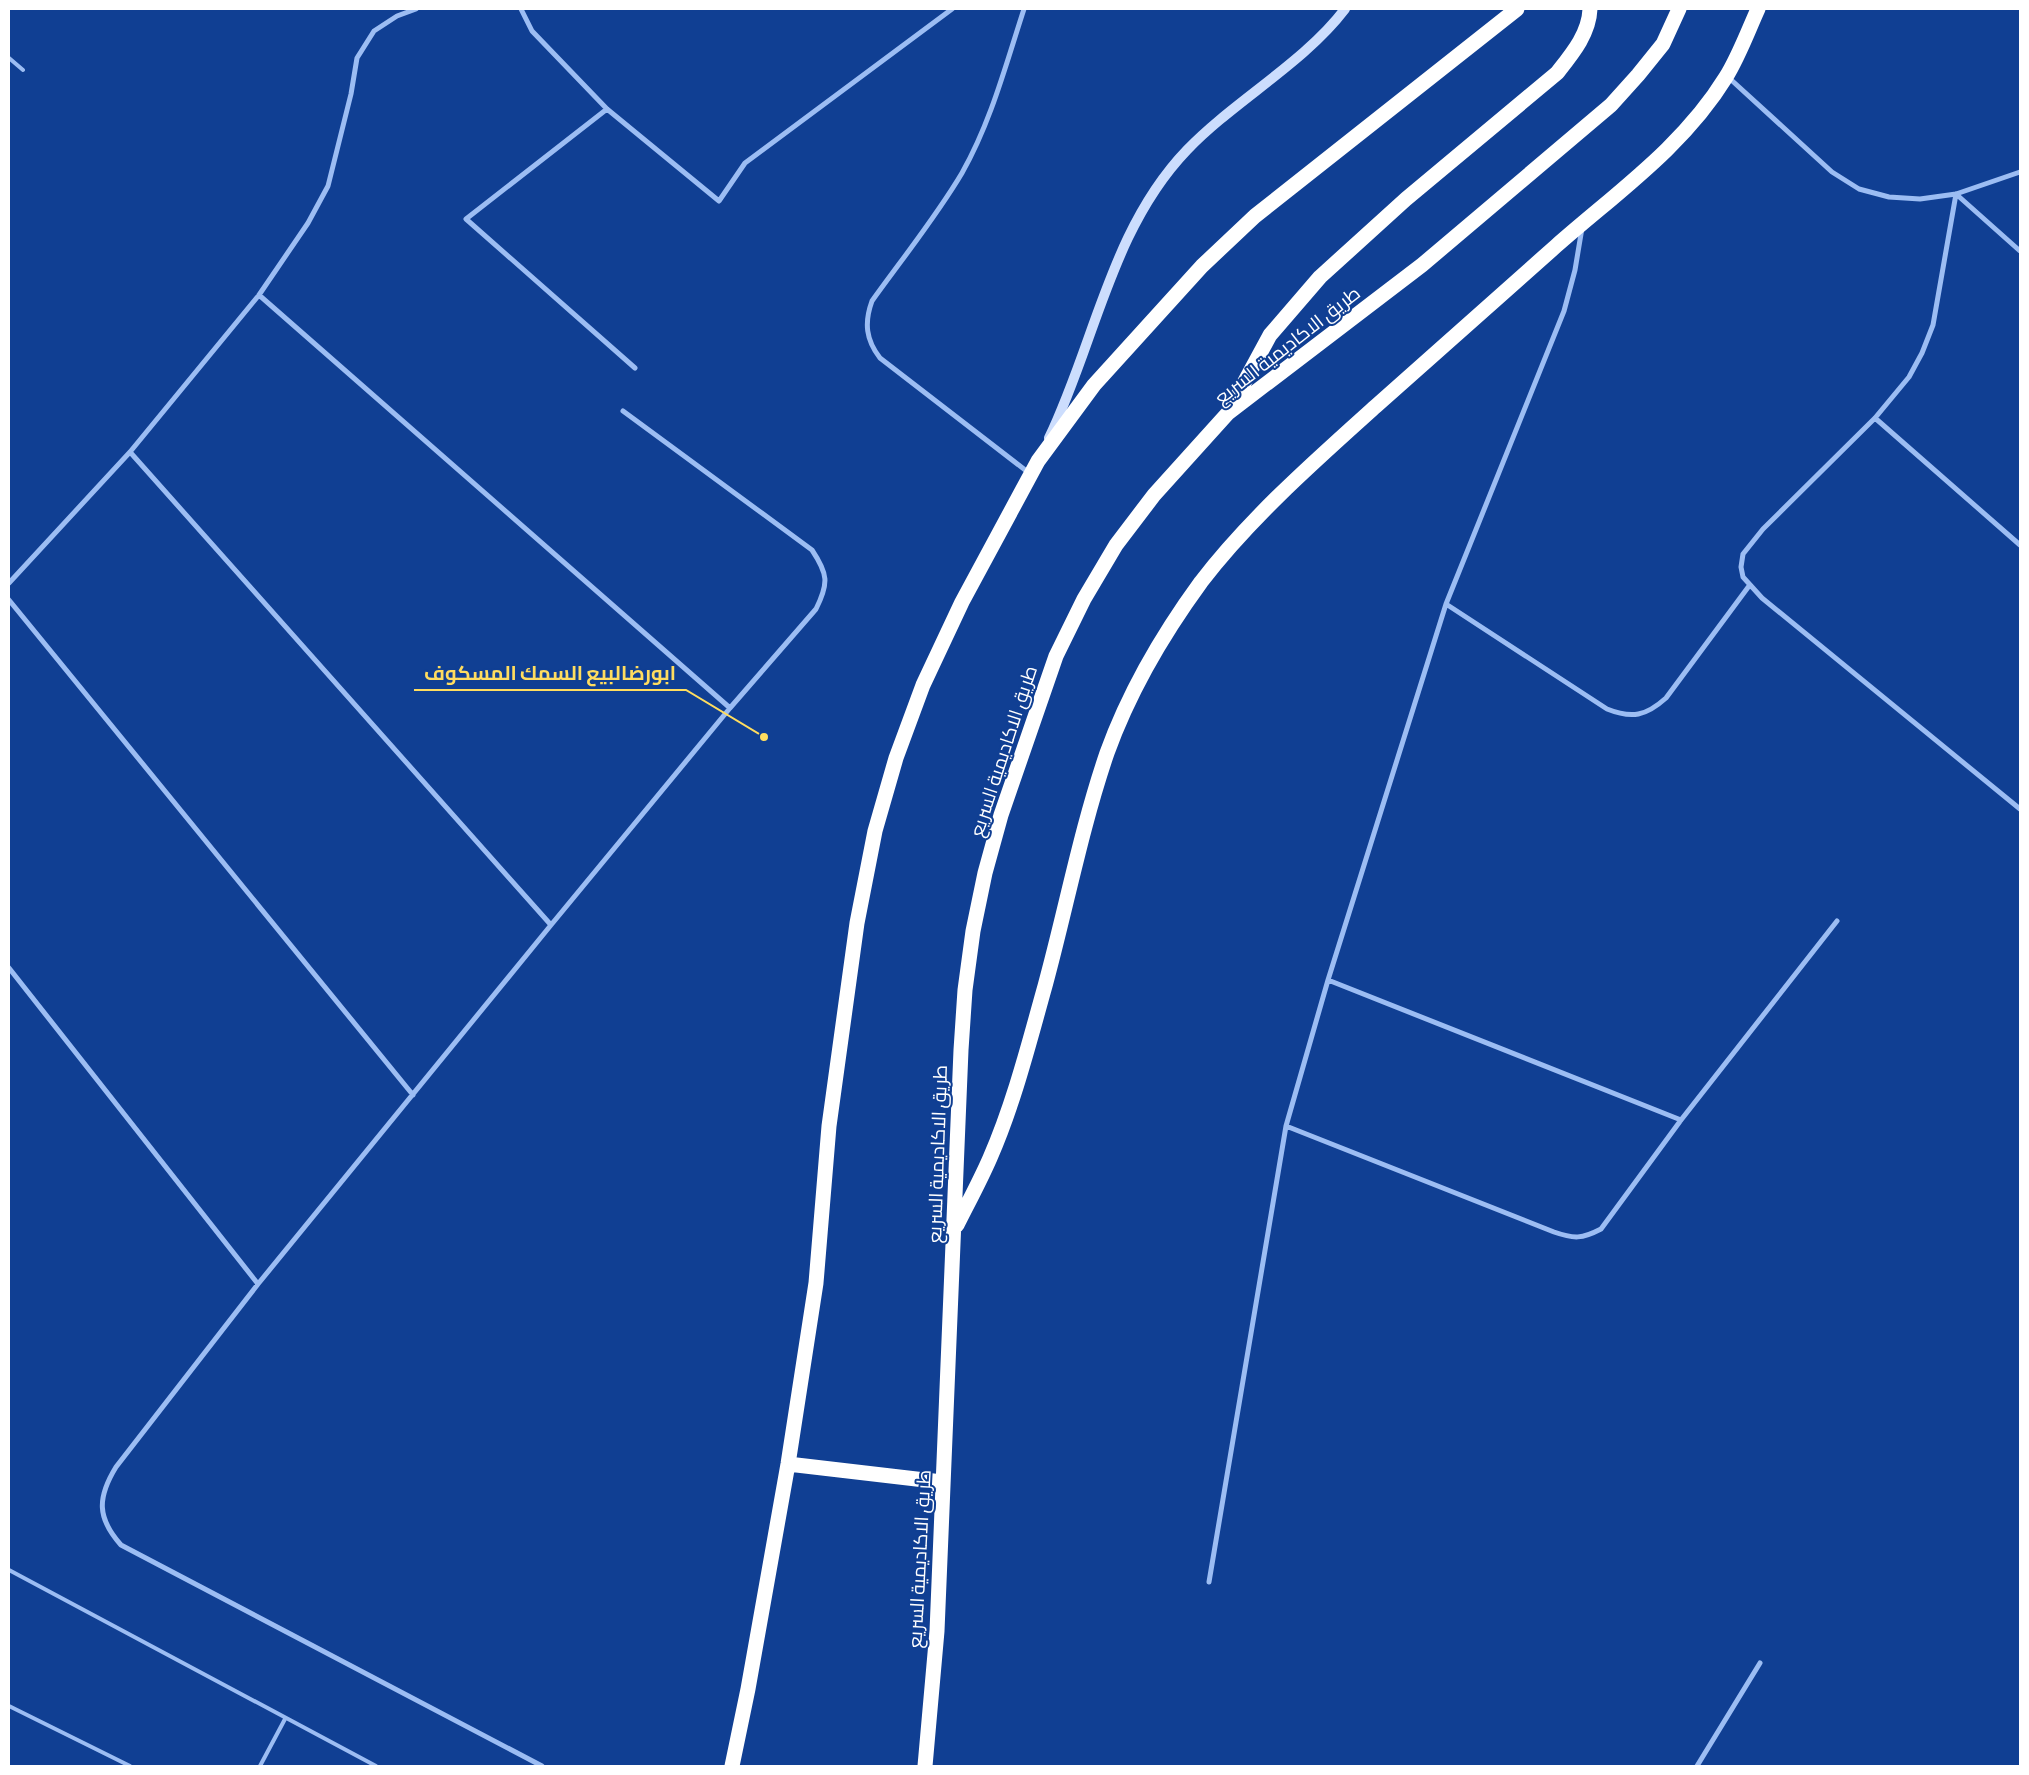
<svg xmlns="http://www.w3.org/2000/svg" width="2029" height="1775" font-family="'Sofia Sans Condensed',Cairo,sans-serif">
  <style>
    .lines { fill: none; stroke-linecap: round; stroke-linejoin: round }
    .lane { stroke: #9cbdf3; stroke-width: 4 }
    .street { stroke: #9cbdf3; stroke-width: 5 }
    .secondary { stroke: #ccddfd; stroke-width: 10 }
    .highway { stroke: #fff; stroke-width: 15 }
    .labels { text-anchor: middle; stroke-width: 4; stroke-linejoin: round; paint-order: stroke }
    .street-label { font-size: 19px; fill: #fff; stroke: #103f93 }
    .leader { fill: none; stroke: #ffdd5f; stroke-width: 2 }
    .callout-dot { fill: #ffdd5f; stroke: #103f93; stroke-width: 2 }
    .callout-label { font-size: 20px; text-anchor: middle; font-weight: bold; fill: #ffdd5f; stroke: #103f93; stroke-width: 4; stroke-linejoin: round; paint-order: stroke }
  </style>
  <rect width="100%" height="100%" fill="#103f93"/>
  <g class="lines">
    <!-- lane -->
    <path class="lane" d="M9 58 23 70
      M9 1570 376 1766
      M9 1706 130 1766
      M260 1766 285 1719"/>
    <!-- street -->
    <path class="street" d="M521 9 532 31 607 109 719 201 745 163 952 9
      M1024 9C1006 64 991 122 962 173 936 217 902 259 872 301 864 323 866 340 880 358L1029 473
      M1728 77 1832 172 1859 189 1889 197 1920 199 1956 194 2020 172
      M607 109 466 219 635 368
      M1956 194 1933 325 1922 353 1909 377 1875 418 1763 529 1743 554 1741 567 1743 577 1762 598 2020 809
      M1956 194 2020 251
      M259 295 730 708
      M1875 418 2020 545
      M130 452 551 925
      M9 583 130 452 259 295 308 223 328 186 351 94 357 58 374 31 397 16 416 9
      M9 600 413 1095
      M1446 604 1607 709C1632 719 1646 716 1666 698L1749 586
      M9 968 258 1284
      M1328 980 1681 1120
      M1286 1126 1554 1232C1574 1239 1582 1239 1601 1229L1681 1120 1837 921
      M1209 1582 1286 1126 1328 980 1446 604 1564 311 1575 270 1582 228
      M542 1766 121 1545C97 1518 97 1498 116 1467L258 1284 551 925 730 708 816 609C829 583 828 574 812 550L623 411
      M1697 1766 1760 1663"/>
    <!-- secondary -->
    <path class="secondary" d="M1049 438C1095 343 1111 229 1187 150 1234 101 1304 63 1345 9"/>
    <!-- highway -->
    <path class="highway" d="M1231 407 1270 335 1320 277 1406 199 1557 73C1572 54 1589 34 1590 9
      M957 1225C968 1203 980 1181 990 1158 1014 1103 1029 1043 1045 986 1066 909 1081 829 1107 753 1129 692 1163 634 1201 582 1250 518 1316 460 1376 406 1436 353 1496 300 1556 246 1616 193 1683 147 1726 77 1739 56 1748 31 1758 9
      M788 1464 942 1482
      M732 1766 748 1689 788 1464 816 1283 829 1126 857 923 875 831 896 758 923 685 962 602 1038 461 1094 385 1202 266 1255 216 1517 9
      M925 1766 937 1631 961 1050 965 990 973 931 985 873 1001 815 1056 656 1084 599 1116 545 1154 495 1228 413 1422 265 1611 105 1638 75 1663 44 1679 9"/>
  </g>
  <g class="labels">
    <!-- street labels -->
    <g class="street-label">
      <text transform="translate(1287 345) rotate(-38)" y="7">طريق الاكاديمية السريع</text>
      <text transform="translate(1003 751) rotate(-72)" y="7">طريق الاكاديمية السريع</text>
      <text transform="translate(937 1154) rotate(-88)" y="7">طريق الاكاديمية السريع</text>
      <text transform="translate(919 1559) rotate(-87)" y="7">طريق الاكاديمية السريع</text>
    </g>
  </g>
  <!-- callouts -->
  <path class="leader" d="M764 737L686 690H414"/>
  <circle class="callout-dot" cx="764" cy="737" r="5"/>
  <g class="callout-label">
    <text x="550" y="680">ابورضالبيع السمك المسكوف</text>
  </g>
  <!-- border -->
  <rect width="2029" height="1775" fill="none" stroke="#ffffff" stroke-width="20"/>
</svg>
